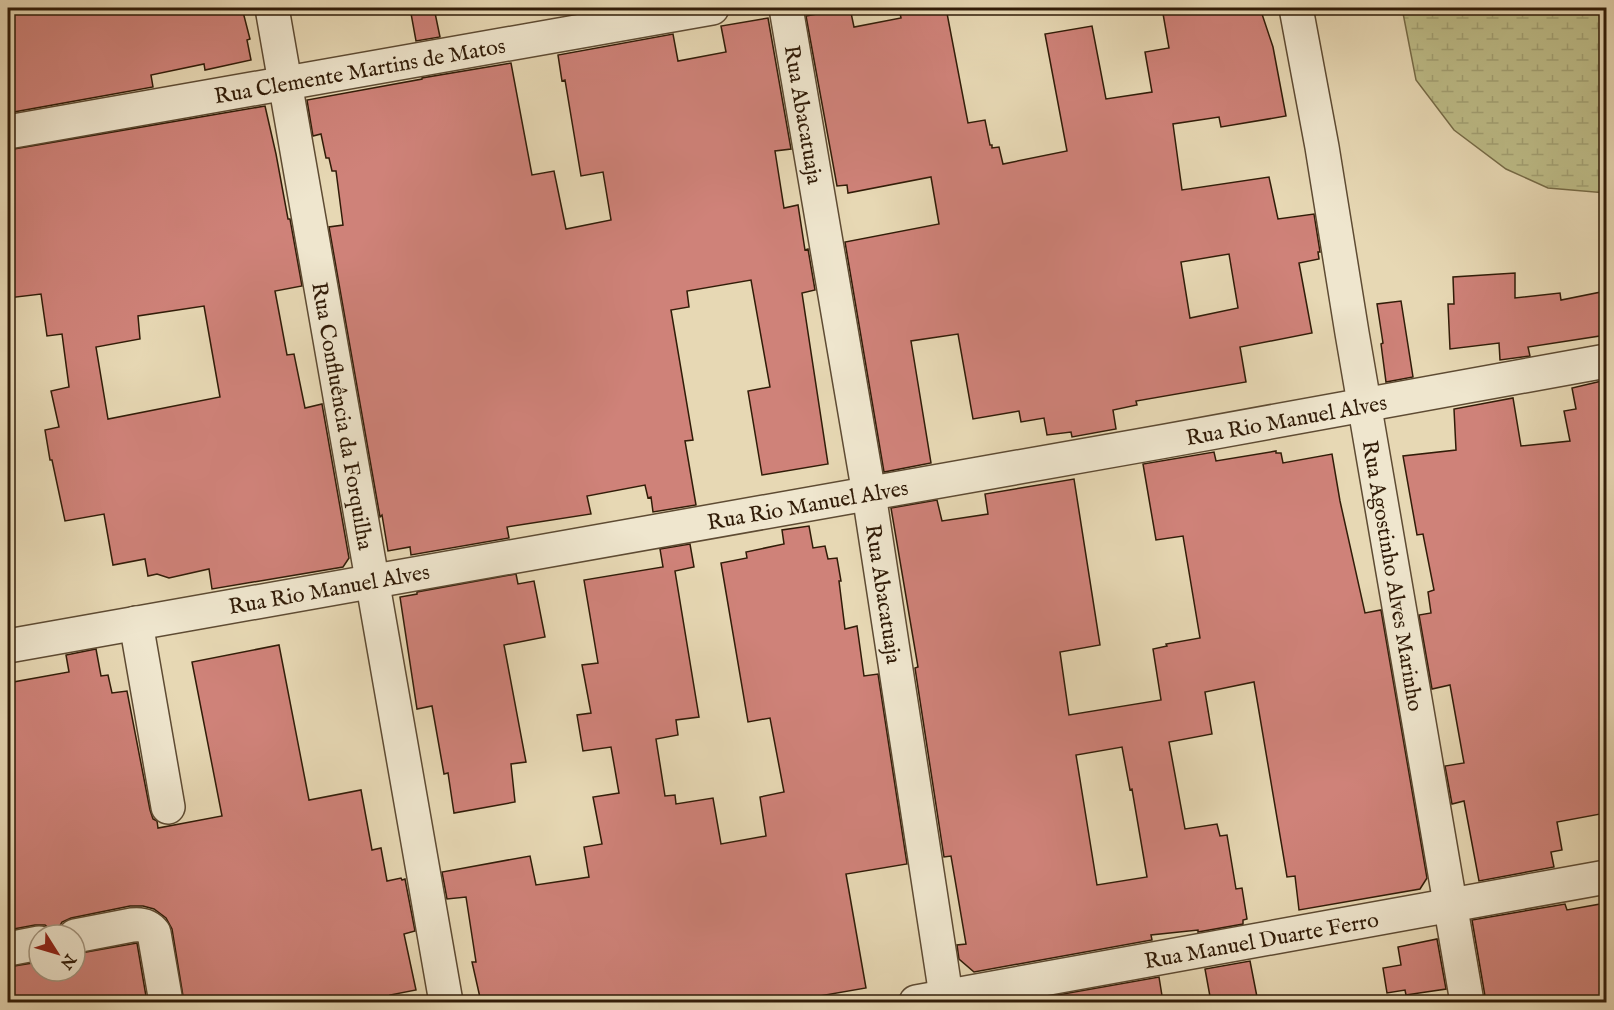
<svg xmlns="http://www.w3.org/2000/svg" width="1614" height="1010" font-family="'IM FELL English',serif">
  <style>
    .wetland { fill: url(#wetland-marsh); stroke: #776c48; stroke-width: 1.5 }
    .building { fill: #cf8279; stroke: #311c08; stroke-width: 1.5; fill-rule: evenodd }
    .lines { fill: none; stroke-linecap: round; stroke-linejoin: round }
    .minor-casing { stroke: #5e4b33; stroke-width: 36 }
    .minor { stroke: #efe6ce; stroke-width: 33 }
    .labels { text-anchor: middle; stroke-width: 4.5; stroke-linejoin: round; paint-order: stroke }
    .street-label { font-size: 22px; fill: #311c08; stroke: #efe6ce }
  </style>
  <defs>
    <pattern id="wetland-marsh" width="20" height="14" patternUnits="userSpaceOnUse" patternTransform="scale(1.5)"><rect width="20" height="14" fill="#bdbc88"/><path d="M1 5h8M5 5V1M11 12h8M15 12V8" fill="none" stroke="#a3a174"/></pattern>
  </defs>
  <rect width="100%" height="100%" fill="#e7d8b4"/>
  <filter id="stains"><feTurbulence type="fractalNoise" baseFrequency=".00333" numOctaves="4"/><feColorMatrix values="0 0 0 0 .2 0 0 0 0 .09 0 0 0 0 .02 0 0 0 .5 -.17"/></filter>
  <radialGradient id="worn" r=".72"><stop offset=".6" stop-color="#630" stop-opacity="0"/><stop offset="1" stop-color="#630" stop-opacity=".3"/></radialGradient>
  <!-- wetland -->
  <path class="wetland" d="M1402 8H1606V193L1548 188 1506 169 1454 130 1416 80Z"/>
  <!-- building -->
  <path class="building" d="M8 8H242L250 39 247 40 251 60 205 70 204 64 151 75 153 87 8 113Z
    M410 8H434L440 37 416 41Z
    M850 8 854 27 901 18 899 8H946L968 123 985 120 990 145H992V148L999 147 1003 164 1067 151 1045 34 1092 26 1106 99 1152 92 1145 52 1169 48 1162 8H1260L1273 47 1286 116 1221 127 1219 117 1173 124 1182 190 1269 177 1278 219 1314 214 1320 252H1318L1319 259 1299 263 1312 333 1240 347 1246 382 1136 401 1137 405 1113 410 1116 429 1072 437 1071 432 1047 435 1044 418 1021 422 1019 411 973 419 958 334 911 341 931 463 884 472 845 242 939 224 931 177 848 193 847 185 837 186 806 16ZM1229 254 1238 308 1190 318 1181 262Z
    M768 18 791 149 775 151 784 208 798 205 805 250 808 249 815 290 802 293 828 464 762 475 748 391 770 387 751 280 687 291 689 307 671 310 693 440 685 441 696 505 653 512 651 497 648 498 645 485 587 496 591 514 507 527 509 538 411 555 410 547 388 551 382 515 380 517 329 227 343 225 336 171H332L329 158H326L321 134 313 136 307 100 422 79V78L511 63 532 175 554 171 566 229 611 220 603 172 581 176 565 80 562 81 558 55 673 34 678 61 726 52 721 26Z
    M265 106 276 154 288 219H290L302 286 275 291 287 355 294 354 305 408 322 404 349 558 343 567 212 589 209 569 169 578 157 574 148 576 145 559 113 565 104 514 65 521 52 460H50L45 430 59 427 51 391 69 387 62 334 47 336 41 294 8 298V150ZM204 306 220 397 108 419 96 347 140 339 138 316Z
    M1515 273V298L1560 293 1561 300 1606 291V335L1528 347 1530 356 1500 360 1499 343 1450 349 1448 304H1454L1453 277Z
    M1401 301 1413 377 1386 382 1381 344 1383 343 1377 304Z
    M1606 380V813L1557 822 1562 850 1551 852 1554 867 1479 881 1464 801 1452 804 1445 766 1464 763 1450 685 1432 689 1419 615 1431 613 1428 592 1434 590 1423 534 1417 535 1403 456 1456 450 1454 409 1513 398 1521 446 1570 441 1564 411 1576 409 1572 388Z
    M1276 451V453H1281L1283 463 1332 454 1340 501 1365 613 1381 610 1427 878 1420 889 1299 910 1295 876 1287 877 1254 682 1205 692 1212 734 1169 742 1185 829 1217 824 1220 836 1227 835 1236 889 1242 888 1247 919 1243 920V924L1198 932V930L1151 935 1152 940 974 972 959 959 957 945 966 944 951 856 944 857 915 668 918 667 891 508 937 500 942 521 988 514 985 494 1074 479 1100 645 1060 652 1069 715 1161 700 1153 649 1167 646 1166 644 1200 638 1183 536 1156 540 1143 464 1214 452 1216 461ZM1122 747 1130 790 1132 789 1147 877 1097 885 1076 755Z
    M809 526 813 548 825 546 828 559 837 558 841 581H839L845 629 857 626 864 676 878 674 907 864 846 874 866 988 785 1002H481L472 962H476L466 897 447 899 442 872 530 856 536 885 589 877 584 847 602 844 593 797 619 793 611 747 583 751 577 715 591 713 582 665 598 663 584 580 663 567 660 549 690 544 694 567 675 571 699 717 676 720 678 735 656 739 665 796 675 795 676 804 713 798 721 844 766 836 760 797 784 792 770 718 748 722 721 563 747 558 746 552 784 544 782 530Z
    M516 574 518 584 534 581 545 637 504 645 526 762 511 764 515 802 454 813 448 773 444 774 432 706 417 709 400 597 417 594V592Z
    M279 645 309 800 361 790 372 850 381 848 387 881 401 878 402 880 405 879 415 931 404 934 416 990 390 995 392 1002H184L172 929 166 918 154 909 143 906H130L71 918 62 922 58 929 57 935 45 925H35L8 930V683L69 672 66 655 96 649 101 676 108 675 112 693 127 691 150 810 153 819 157 821 158 828 222 816 192 662Z
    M1606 903V1002H1486L1472 920 1565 904 1567 910Z
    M1437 939 1446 989 1406 995 1405 990 1387 993 1383 968 1401 965 1398 947Z
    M137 943 147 1002H8V967L39 962V971H75V954Z
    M1250 961 1258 1002H1211L1205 969Z
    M1159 977 1163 1002H1018Z"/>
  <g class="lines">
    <!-- minor casing -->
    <g class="minor-casing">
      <g id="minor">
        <path id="s1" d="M272 8 446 1002"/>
        <path id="s2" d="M786 8 869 494 947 1002"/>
        <path id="s3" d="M1296 8 1322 147 1352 333 1467 1002"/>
        <path id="s4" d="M8 132 712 8"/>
        <path d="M136 623 168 807"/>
        <path id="s5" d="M8 646C540 549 1074 460 1606 361"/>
        <path d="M75 936 132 925C141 924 148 925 154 933L166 1002"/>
        <path d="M8 949 39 943"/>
        <path id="s6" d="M916 1002 1606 877"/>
      </g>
    </g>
    <!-- minor -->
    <use href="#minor" class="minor"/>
  </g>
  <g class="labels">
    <!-- street labels -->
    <g class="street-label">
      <text dy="8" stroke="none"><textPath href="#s4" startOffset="357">Rua Clemente Martins de Matos</textPath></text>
      <text dy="8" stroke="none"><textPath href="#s2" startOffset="108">Rua Abacatuaja</textPath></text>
      <text dy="8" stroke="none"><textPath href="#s1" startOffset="414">Rua Confluência da Forquilha</textPath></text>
      <text dy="8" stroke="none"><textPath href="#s5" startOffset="1298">Rua Rio Manuel Alves</textPath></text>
      <text dy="8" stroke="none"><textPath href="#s5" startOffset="812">Rua Rio Manuel Alves</textPath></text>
      <text dy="8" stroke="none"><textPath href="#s3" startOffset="576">Rua Agostinho Alves Marinho</textPath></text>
      <text dy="8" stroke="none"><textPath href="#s5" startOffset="326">Rua Rio Manuel Alves</textPath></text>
      <text dy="8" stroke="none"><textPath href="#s2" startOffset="594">Rua Abacatuaja</textPath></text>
      <text dy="8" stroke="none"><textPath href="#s6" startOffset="351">Rua Manuel Duarte Ferro</textPath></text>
    </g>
  </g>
  <!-- margin -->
  <rect width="1614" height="1010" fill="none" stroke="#e7d8b4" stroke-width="30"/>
  <rect x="9" y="9" width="1596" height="992" fill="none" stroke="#311c08" stroke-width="3"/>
  <rect x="15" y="15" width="1584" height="980" fill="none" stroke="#311c08" stroke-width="1.5"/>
  <!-- north arrow -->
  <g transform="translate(57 953) rotate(127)"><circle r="28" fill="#efe6ce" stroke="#a3957f" stroke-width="1.5"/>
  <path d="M0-4.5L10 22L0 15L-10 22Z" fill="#8f2418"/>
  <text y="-9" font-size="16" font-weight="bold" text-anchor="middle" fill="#311c08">N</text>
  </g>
  <rect width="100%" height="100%" filter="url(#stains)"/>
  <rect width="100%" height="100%" fill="url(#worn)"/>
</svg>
